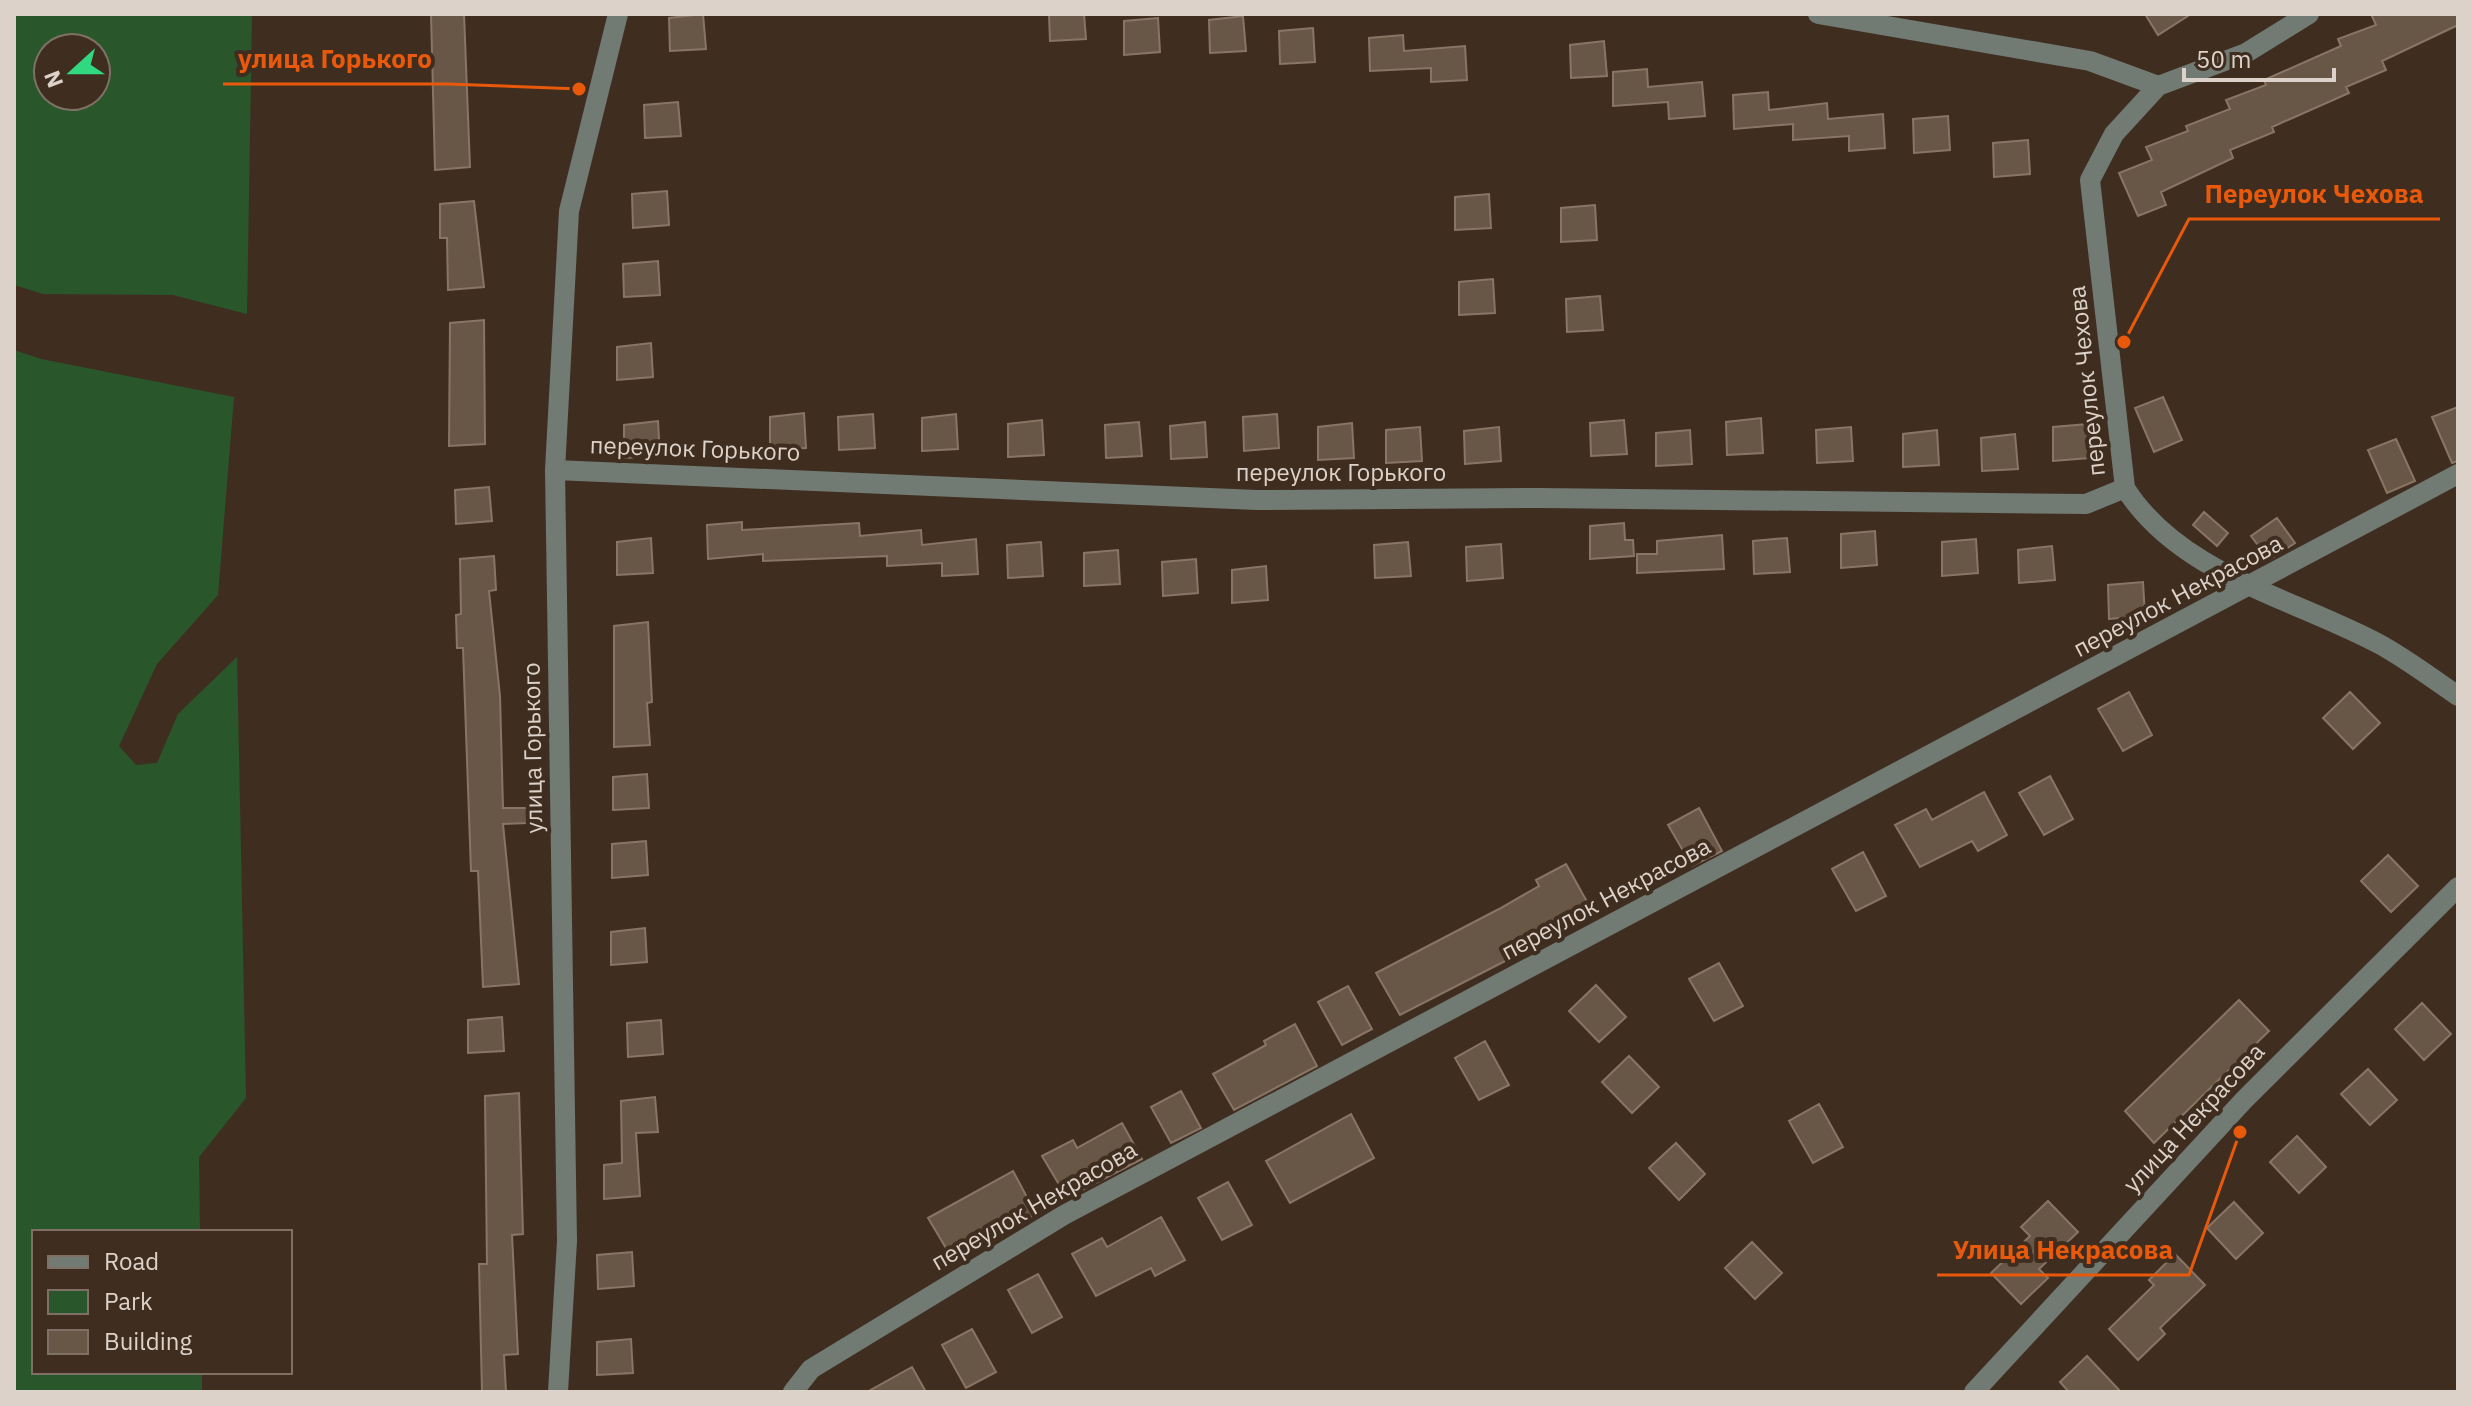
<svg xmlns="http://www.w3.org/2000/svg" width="2472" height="1406" font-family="'IBM Plex Sans',sans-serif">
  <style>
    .green { fill: #29572b; fill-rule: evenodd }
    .building { fill: #685646; stroke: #897565; stroke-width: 2 }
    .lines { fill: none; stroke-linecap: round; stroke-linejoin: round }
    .minor { stroke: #717a73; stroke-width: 20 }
    .labels { text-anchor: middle; stroke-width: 8; stroke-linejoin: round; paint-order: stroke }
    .street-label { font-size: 24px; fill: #ddd2c9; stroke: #3f2e20 }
    .leader { fill: none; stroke: #e8590c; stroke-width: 3 }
    .callout-dot { fill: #e8590c; stroke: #3f2e20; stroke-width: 3 }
    .callout-label { font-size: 26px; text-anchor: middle; font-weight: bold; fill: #e8590c; stroke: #3f2e20; stroke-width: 8; stroke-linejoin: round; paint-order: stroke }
  </style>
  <rect width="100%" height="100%" fill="#3f2e20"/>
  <!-- green -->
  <path class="green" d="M14 14H252L247 314 173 295 43 294 14 285ZM48 48H96V96H48Z
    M14 350 41 359 234 397 218 595 157 664 119 746 136 765 157 763 178 714 237 657 246 1098 199 1157 200 1232H34V1372H202V1392H14Z"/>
  <!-- building -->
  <path class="building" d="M431 14H464L470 167 435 170Z
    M703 14 706 49 670 51 669 18Z
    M1049 14H1084L1086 39 1050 41Z
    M2145 14H2191L2158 35Z
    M2371 14H2458V25L2382 61 2386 70 2346 87 2349 93 2272 127 2274 132 2230 150 2233 158 2161 192 2166 205 2138 216 2119 173 2152 160 2146 147 2188 131 2186 126 2230 109 2226 100 2266 85 2264 80 2341 46 2338 39 2376 25Z
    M1243 16 1246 51 1210 53 1209 20Z
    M1158 18 1160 52 1124 55V21Z
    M1313 28 1315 62 1280 64 1279 31Z
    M1403 35 1404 51 1465 46 1467 80 1431 82V68L1370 71 1369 38Z
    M1604 41 1607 76 1571 78 1570 45Z
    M1647 69 1648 87 1702 82 1705 116 1669 119 1668 102 1613 106V72Z
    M1768 92 1769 110 1827 103 1828 119 1883 114 1885 148 1849 151V136L1793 140V124L1734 129 1733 95Z
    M678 102 681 136 645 138 644 105Z
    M1948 116 1950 150 1914 153 1913 119Z
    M2028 140 2030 174 1994 177 1993 143Z
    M667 191 669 225 633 228 632 194Z
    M1489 194 1491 228 1455 230V197Z
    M474 201 484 287 448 290 447 238H440V204Z
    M1595 205 1597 240 1561 242V208Z
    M658 261 660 295 624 297 623 264Z
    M1493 279 1495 313 1459 315V282Z
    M1600 296 1603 330 1567 332 1566 299Z
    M484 320 485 444 449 446 450 323Z
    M651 343 653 377 617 380V347Z
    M2163 397 2182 440 2154 452 2135 408Z
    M2458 407V461L2452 463 2432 417Z
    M804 413 806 448 770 450V417Z
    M873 414 875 448 839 450 838 417Z
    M956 414 958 449 922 451V418Z
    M1277 414 1279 448 1244 451 1243 417Z
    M1761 418 1763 453 1727 455 1726 422Z
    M1042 420 1044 455 1008 457V424Z
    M1624 420 1627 454 1591 456 1590 423Z
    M658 421 660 456 624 458V425Z
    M1139 422 1142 456 1106 458 1105 425Z
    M1205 422 1207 457 1171 459 1170 426Z
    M1352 423 1354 458 1318 460V427Z
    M2087 424 2089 458 2053 461V427Z
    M1420 427 1422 461 1386 463V430Z
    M1499 427 1501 461 1465 464 1464 431Z
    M1851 427 1853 461 1817 463 1816 430Z
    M1690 430 1692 464 1656 466V433Z
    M1937 430 1939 465 1903 467V434Z
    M2015 434 2018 469 1982 471 1981 438Z
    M2396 439 2415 481 2387 493 2368 450Z
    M489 487 492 521 456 524 455 490Z
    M2204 512 2228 533 2217 546 2193 525Z
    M2277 518 2295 543 2269 560 2251 536Z
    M742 522V530L859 523 860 536 921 530 922 545 976 539 978 574 942 576V563L887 566V556L763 561V554L708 559 707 525Z
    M1624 523 1625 540H1633L1634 556 1590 559V526Z
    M1875 531 1877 565 1841 568V534Z
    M1722 535 1724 569 1637 573V554H1657V541Z
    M651 538 653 573 617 575V542Z
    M1787 538 1790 572 1754 574 1753 541Z
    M1976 539 1978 573 1942 576V542Z
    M1041 542 1043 576 1008 578 1007 545Z
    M1408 542 1411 576 1375 578 1374 545Z
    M1501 544 1503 578 1467 581 1466 547Z
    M2052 546 2055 580 2019 583 2018 550Z
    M1118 550 1120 584 1084 586V553Z
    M494 556 496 590 489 591 500 696 503 808H527L528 823 503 824 519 984 483 987 478 871H471L463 648H457L456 615 461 614 460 559Z
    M1196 559 1198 593 1163 596 1162 562Z
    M1266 566 1268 600 1232 603V570Z
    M2143 582 2145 616 2109 619 2108 585Z
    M648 622 652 702 647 703 650 745 614 747V626Z
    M2129 692 2152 735 2123 751 2098 709Z
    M2350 692 2380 723 2353 749 2323 718Z
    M647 774 649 808 613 810V777Z
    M2050 776 2073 819 2044 835 2019 793Z
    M1984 792 2007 835 1978 851 1972 841 1920 867 1895 825 1926 809 1932 820Z
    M1699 808 1722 851 1692 866 1668 825Z
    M646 841 648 875 612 878V844Z
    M1863 852 1886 896 1856 911 1832 869Z
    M2388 855 2418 886 2391 912 2361 881Z
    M1566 864 1590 907 1549 928 1552 934 1511 958 1400 1015 1376 973 1499 909 1539 886 1536 880Z
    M645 928 647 962 611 965V932Z
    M1719 963 1743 1006 1714 1021 1689 979Z
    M1596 985 1626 1017 1599 1042 1569 1011Z
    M1348 986 1372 1029 1342 1045 1318 1002Z
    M2239 1000 2269 1031 2154 1143 2125 1111Z
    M2422 1003 2451 1034 2424 1060 2395 1029Z
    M502 1017 504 1051 468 1053V1020Z
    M661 1020 663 1054 628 1057 627 1023Z
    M1295 1024 1317 1066 1234 1110 1213 1074 1266 1045 1264 1041Z
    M1485 1041 1509 1085 1479 1100 1455 1058Z
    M1629 1056 1659 1087 1632 1113 1602 1082Z
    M2368 1069 2397 1100 2370 1125 2341 1094Z
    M1181 1091 1201 1128 1171 1143 1151 1107Z
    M519 1093 523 1234 512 1235 518 1354 504 1355 506 1392H482L479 1264H487L485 1096Z
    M655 1097 658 1132 636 1133 640 1196 604 1199V1165L622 1163 621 1101Z
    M1819 1104 1843 1147 1813 1163 1789 1121Z
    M1351 1114 1374 1158 1290 1203 1266 1161Z
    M1122 1123 1142 1159 1067 1198 1042 1156 1073 1140 1077 1148Z
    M2297 1136 2326 1167 2299 1193 2270 1162Z
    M1676 1143 1705 1174 1679 1200 1649 1168Z
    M1013 1171 1036 1214 953 1260 928 1218Z
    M1228 1182 1252 1225 1222 1240 1198 1198Z
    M2048 1201 2078 1232 2039 1269 2048 1278 2021 1304 1991 1273 2030 1236 2021 1227Z
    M2234 1202 2263 1233 2236 1259 2207 1228Z
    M1161 1217 1185 1260 1155 1276 1151 1268 1096 1296 1072 1254 1102 1238 1107 1247Z
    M1752 1242 1782 1273 1755 1299 1725 1268Z
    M632 1252 634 1286 598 1289 597 1255Z
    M2175 1254 2205 1285 2160 1328 2165 1334 2138 1360 2109 1329 2154 1285 2149 1280Z
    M1038 1274 1062 1317 1032 1333 1008 1290Z
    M972 1329 996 1372 966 1388 942 1345Z
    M631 1339 633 1373 597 1375V1342Z
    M2087 1356 2121 1392H2069L2060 1382Z
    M912 1367 926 1392H867Z"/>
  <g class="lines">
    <!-- minor -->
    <path class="minor" d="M1818 14 2090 61 2158 86 2246 53 2309 14
      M2158 86 2114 134 2090 180 2125 488C2180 575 2296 599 2381 645 2408 660 2433 679 2458 696
      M555 470 1257 500 1541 498 2086 504 2125 488
      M558 1392 567 1241 555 470 569 211 618 14
      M793 1392 811 1369 1064 1215 2458 474
      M1974 1392 2244 1100 2458 887"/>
  </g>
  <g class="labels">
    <!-- street labels -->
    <g class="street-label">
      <text transform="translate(2087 381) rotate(-96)" y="8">переулок Чехова</text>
      <text transform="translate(695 449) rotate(2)" y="8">переулок Горького</text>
      <text x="1341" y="481">переулок Горького</text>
      <text transform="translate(2178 596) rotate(-28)" y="8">переулок Некрасова</text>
      <text transform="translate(533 748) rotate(-91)" y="8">улица Горького</text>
      <text transform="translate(1606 899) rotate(-28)" y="8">переулок Некрасова</text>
      <text transform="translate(2194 1118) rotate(-47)" y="8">улица Некрасова</text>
      <text transform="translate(1034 1206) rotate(-30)" y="8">переулок Некрасова</text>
    </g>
  </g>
  <!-- callouts -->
  <path class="leader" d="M579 89L448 84H223M2124 342L2189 219H2440M2240 1132L2189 1275H1937"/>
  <g class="callout-dot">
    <circle cx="579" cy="89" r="8"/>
    <circle cx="2124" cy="342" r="8"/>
    <circle cx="2240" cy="1132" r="8"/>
  </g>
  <g class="callout-label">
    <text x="335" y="68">улица Горького</text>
    <text x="2314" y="203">Переулок Чехова</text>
    <text x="2063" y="1259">Улица Некрасова</text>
  </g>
  <!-- border -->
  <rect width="2472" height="1406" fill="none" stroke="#ddd2c9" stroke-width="32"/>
  <!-- legend -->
  <rect x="32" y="1230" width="260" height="144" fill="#3f2e20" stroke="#7e7064" stroke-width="2"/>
  <rect x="48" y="1256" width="40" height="12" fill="#717a73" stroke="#7e7064" stroke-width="2"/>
  <text x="104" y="1270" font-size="24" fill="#ddd2c9">Road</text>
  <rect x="48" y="1290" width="40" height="24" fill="#29572b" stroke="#7e7064" stroke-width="2"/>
  <text x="104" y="1310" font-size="24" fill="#ddd2c9">Park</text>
  <rect x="48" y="1330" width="40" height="24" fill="#685646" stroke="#7e7064" stroke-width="2"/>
  <text x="104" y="1350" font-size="24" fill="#ddd2c9">Building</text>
  <!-- north arrow -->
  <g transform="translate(72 72) rotate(249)"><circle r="38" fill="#3f2e20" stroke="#7e7064" stroke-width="2"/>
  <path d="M0-6L14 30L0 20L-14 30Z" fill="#30d882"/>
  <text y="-12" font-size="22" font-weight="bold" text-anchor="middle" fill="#ddd2c9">N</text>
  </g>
  <!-- scale -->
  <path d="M2184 68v12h150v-12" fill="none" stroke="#ddd2c9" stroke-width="4"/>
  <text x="2196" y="68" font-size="24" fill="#ddd2c9" stroke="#3f2e20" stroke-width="6" paint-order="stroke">50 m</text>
</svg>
